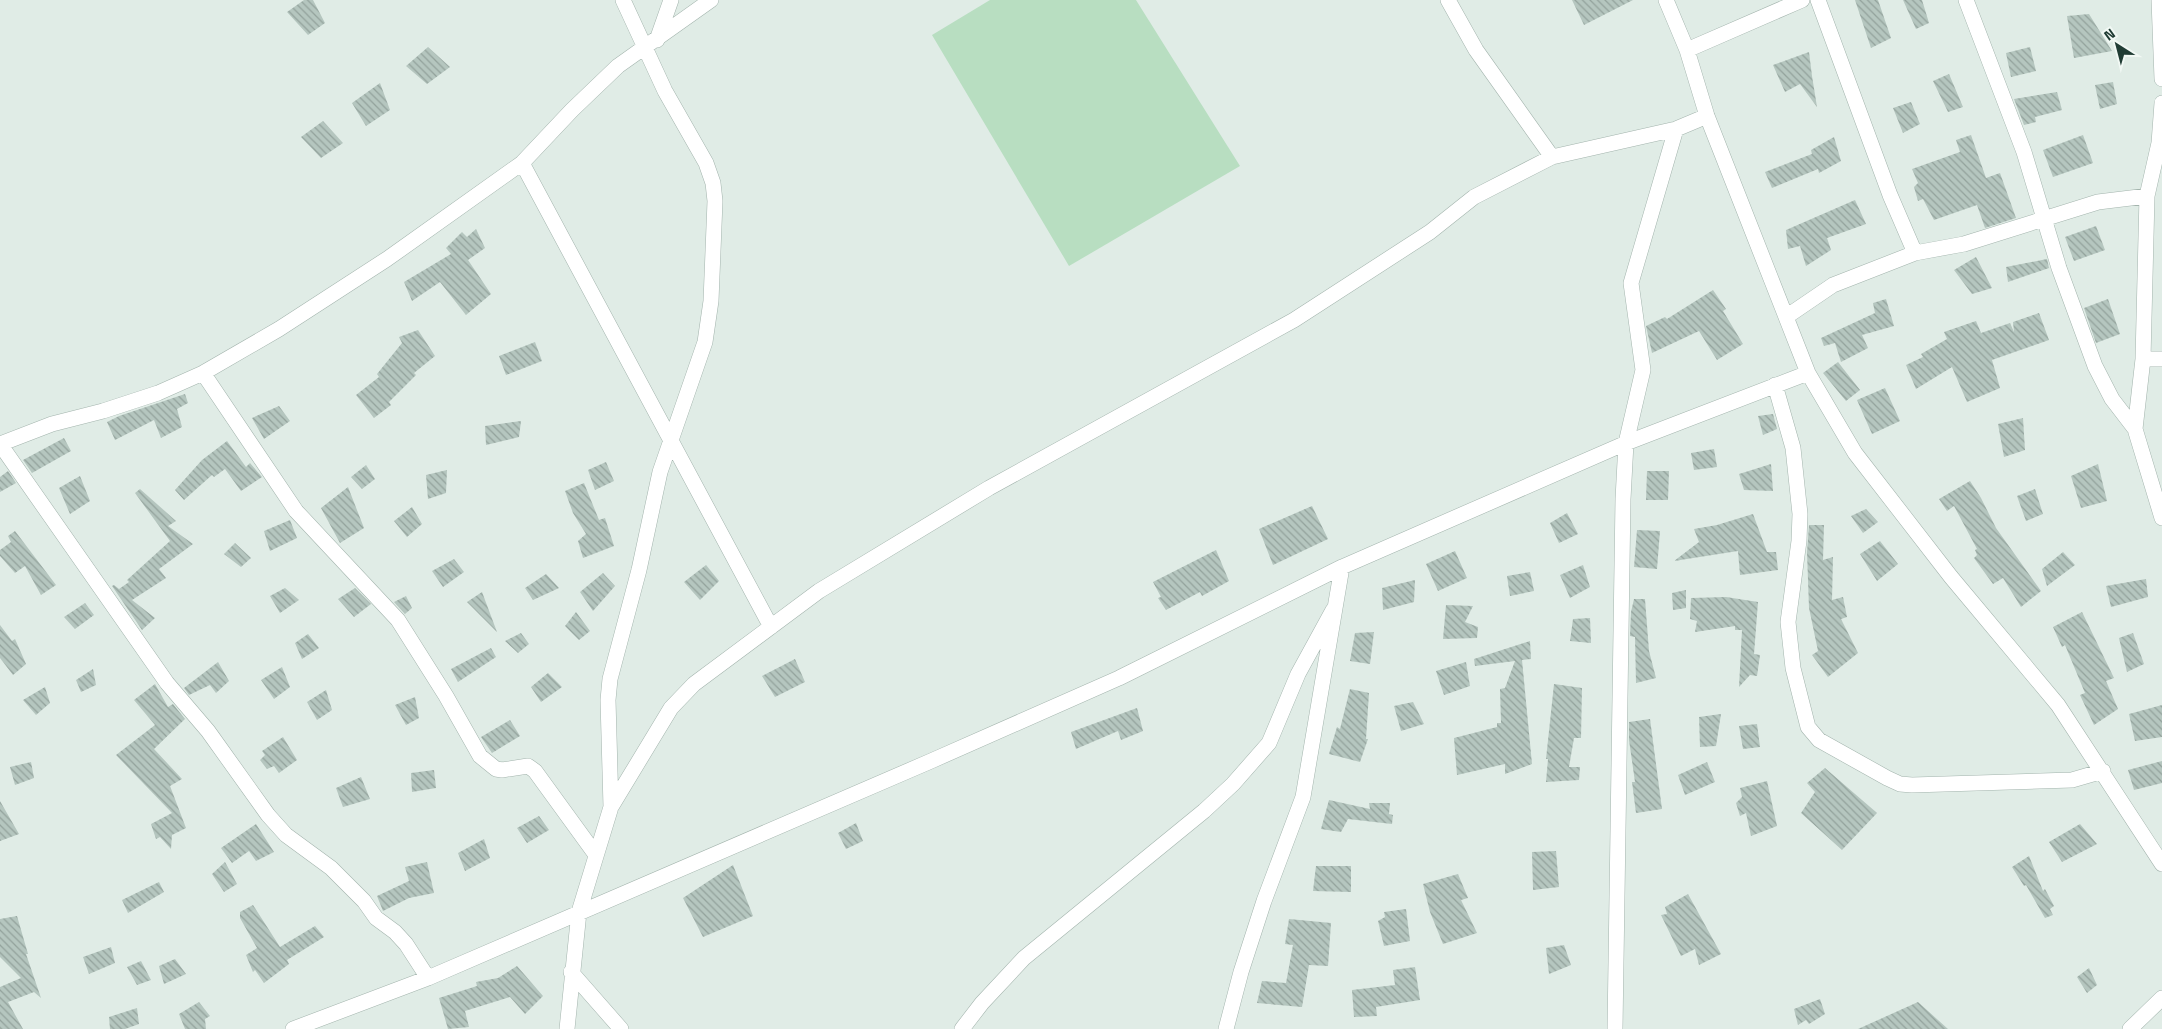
<svg xmlns="http://www.w3.org/2000/svg" width="2162" height="1029" font-family="'Titillium Web',sans-serif">
  <style>
    .garden { fill: #b8dec1 }
    .building { fill: url(#building-back-hatch) }
    .lines { fill: none; stroke-linecap: round; stroke-linejoin: round }
    .minor-casing { stroke: #a3b4ad; stroke-width: 16 }
    .minor { stroke: #fff; stroke-width: 15 }
  </style>
  <defs>
    <pattern id="building-back-hatch" width="6" height="6" patternUnits="userSpaceOnUse" patternTransform="scale(1.25)"><rect width="6" height="6" fill="#b5c6bf"/><path d="M-1 5l2 2M0 0l6 6M5-1l2 2" fill="none" stroke="#93a29c"/></pattern>
  </defs>
  <rect width="100%" height="100%" fill="#e0ece6"/>
  <!-- garden -->
  <path class="garden" d="M990 0H1136L1240 166 1069 266 932 35Z"/>
  <!-- building -->
  <path class="building" d="M304 0H313L325 23 308 35 287 12Z
    M1572 0H1633L1584 25Z
    M1855 0H1878L1891 38 1871 48Z
    M1903 0H1922L1929 23 1916 29Z
    M2089 14 2112 51 2074 58 2067 16Z
    M428 47 450 67 427 84 406 66Z
    M2030 47 2036 71 2011 77 2006 53Z
    M1809 52 1812 76 1817 107 1800 84 1785 92 1773 65Z
    M1949 74 1963 107 1948 112 1933 81Z
    M2113 82 2117 104 2100 109 2095 85Z
    M380 83 390 110 366 126 352 103Z
    M2057 92 2062 110 2035 117 2036 122 2024 125 2014 99Z
    M1911 102 1920 124 1903 133 1893 108Z
    M323 121 343 143 321 158 301 137Z
    M1971 135 1986 178 2000 173 2016 218 1985 228 1977 205 1934 220 1923 199 1918 201 1914 187 1918 183 1912 169 1960 152 1956 140Z
    M2083 135 2093 163 2053 177 2043 150Z
    M1834 137 1841 161 1819 173 1818 169 1772 188 1765 172 1812 154 1811 150Z
    M1855 200 1866 224 1827 238 1831 250 1806 266 1800 246 1788 249 1786 230Z
    M2096 226 2105 250 2074 261 2065 237Z
    M476 229 485 248 468 260 491 294 466 315 440 282 412 301 404 282 451 254 446 248 462 232 467 237Z
    M1976 257 1992 288 1972 294 1954 270Z
    M2047 259 2049 268 2008 282 2006 267Z
    M1713 290 1726 309 1723 311 1743 344 1717 360 1699 331 1652 353 1646 326 1665 317 1667 319Z
    M1886 299 1894 326 1862 335 1868 348 1841 362 1835 343 1824 346 1821 338 1875 313 1873 303Z
    M2108 299 2120 334 2096 343 2084 308Z
    M2039 313 2049 340 1992 360 2000 388 1967 402 1952 367 1916 389 1906 365 1923 357 1921 354 1947 339 1944 332 1976 321 1981 333 2010 323 2014 332 2013 322Z
    M418 330 435 356 414 373 416 375 389 402 391 405 374 418 356 395 379 377 377 374 402 343 399 337Z
    M535 342 542 361 506 375 499 356Z
    M1838 362 1860 390 1846 401 1823 373Z
    M1885 388 1900 421 1872 434 1857 400Z
    M185 394 188 403 177 409 182 427 161 438 154 420 115 440 107 422 119 416Z
    M279 406 290 421 264 439 252 418Z
    M1773 414 1777 429 1763 435 1758 416Z
    M2023 418 2025 450 2004 457 1998 424Z
    M521 421 519 437 486 445 485 426Z
    M64 438 71 451 32 473 23 460Z
    M227 441 246 467 250 463 262 477 241 491 225 469 214 477 212 475 184 500 175 490 202 460Z
    M1714 449 1717 467 1694 470 1691 453Z
    M606 462 614 481 595 490 588 470Z
    M1771 464 1773 491 1744 490 1739 474Z
    M2098 464 2107 501 2081 508 2071 476Z
    M366 465 375 479 362 489 351 477Z
    M447 470 446 493 428 499 426 475Z
    M8 471 16 483 0 492V477Z
    M1647 471H1669L1668 500H1646Z
    M80 476 90 501 70 514 59 488Z
    M1970 481 1981 498 1996 528 2041 591 2021 607 2003 578 1993 584 1974 558 1977 555 1975 550 1977 549 1954 506 1947 511 1939 499Z
    M584 483 599 520 605 518 614 546 583 558 578 541 586 534 573 513 565 491Z
    M348 487 364 528 340 543 321 508Z
    M140 489 176 521 168 526 193 544 159 569 166 578 132 600 155 618 142 630 112 586 114 585 119 589 129 582 127 580 170 541 135 493Z
    M2035 489 2043 514 2026 521 2017 496Z
    M1312 506 1328 539 1273 565 1259 529Z
    M412 507 422 524 407 537 394 521Z
    M1866 509 1878 522 1863 533 1851 516Z
    M1567 513 1578 534 1559 543 1550 523Z
    M1753 514 1767 552H1776L1778 570 1740 575 1738 551 1674 561 1699 542 1694 529 1717 525Z
    M290 520 297 538 270 551 264 531Z
    M1809 525H1824L1823 560 1833 557 1832 600 1843 597 1847 617 1841 619 1858 653 1828 677 1812 655 1818 651 1809 608 1807 552Z
    M1637 530 1660 531 1657 569 1634 567Z
    M15 531 56 585 41 595 25 566 15 573 0 556V550L11 542 8 536Z
    M1880 541 1898 564 1877 581 1860 554Z
    M235 543 251 558 241 567 224 554Z
    M1216 550 1229 581 1202 596 1200 592 1166 610 1158 598 1161 597 1153 582Z
    M1455 551 1467 578 1438 591 1426 564Z
    M2063 552 2075 565 2047 586 2042 569Z
    M454 559 464 572 443 587 432 571Z
    M706 565 719 581 700 600 684 582Z
    M1583 565 1590 587 1570 598 1560 575Z
    M1530 572 1534 591 1510 596 1507 576Z
    M603 573 615 586 593 611 580 592Z
    M546 574 559 588 533 600 525 588Z
    M2146 579 2148 597 2111 607 2106 586Z
    M1415 580 1414 602 1383 610 1382 588Z
    M285 588 299 600 280 613 270 596Z
    M355 588 371 604 354 617 338 599Z
    M1686 590V608L1673 610 1672 593Z
    M482 592 497 632 467 602Z
    M406 596 412 608 405 614 394 602Z
    M1726 597 1758 602 1754 654 1760 655 1757 676 1750 675 1739 687 1742 630H1735V626L1695 632 1697 621 1690 619 1691 598Z
    M1634 599H1645L1649 651 1656 678 1636 683 1635 637 1630 636 1631 612Z
    M85 603 94 615 75 629 64 617Z
    M1446 605 1473 606 1465 622 1478 627 1477 638 1443 639Z
    M576 612 590 631 579 640 565 626Z
    M2082 612 2114 678 2106 681 2118 709 2094 725 2080 695 2085 693 2065 645 2062 647 2053 627Z
    M1590 618 1591 643 1570 641 1573 619Z
    M0 625 12 641 15 639 26 664 13 675 0 658Z
    M1374 632 1370 664 1350 661 1355 633Z
    M521 633 529 644 518 653 505 641Z
    M2133 633 2144 664 2127 672 2119 638Z
    M308 634 319 648 302 659 295 643Z
    M1530 641 1531 659 1522 660 1532 764 1505 774V764L1457 775 1454 738 1497 727V723H1501L1500 689 1505 688 1515 661 1475 666 1474 659Z
    M491 648 496 657 458 682 451 669Z
    M795 659 805 682 775 697 762 676Z
    M218 662 229 681 216 693 210 685 189 695 184 688Z
    M1466 662 1470 686 1444 695 1436 671Z
    M282 667 290 687 274 699 261 680Z
    M93 669 96 685 81 692 76 680Z
    M548 673 562 687 541 702 531 687Z
    M155 684 168 707 173 704 185 719 154 749 182 779 170 786 186 828 172 835 171 849 160 837 156 839 151 824 172 813 116 755 155 725 134 700Z
    M1554 684 1582 688 1581 738H1574L1569 767H1580L1579 780 1546 782 1548 759H1546Z
    M45 687 50 703 36 715 23 700Z
    M1350 689 1369 693 1366 739H1368L1360 762 1329 754 1337 727 1340 729Z
    M326 690 332 710 317 720 307 702Z
    M415 697 419 718 406 725 395 705Z
    M1413 702 1424 724 1401 731 1394 706Z
    M2162 705V737L2135 741 2129 714Z
    M1137 708 1143 731 1121 740 1118 731 1076 749 1071 732Z
    M1721 714 1716 746 1700 747 1699 717Z
    M1650 719 1662 809 1636 813 1632 782H1635L1629 740V722Z
    M510 720 520 736 492 753 481 737Z
    M1757 724 1760 747 1743 749 1739 726Z
    M283 737 297 760 279 773 274 766 267 769 260 760 265 755 262 751Z
    M2162 761V783L2134 790 2128 770Z
    M31 762 34 778 15 785 10 767Z
    M1707 762 1715 782 1685 795 1678 775Z
    M1825 768 1877 813 1842 850 1801 813 1815 792 1807 783Z
    M434 770 436 788 412 792 411 773Z
    M361 777 370 799 343 807 336 788Z
    M1767 781 1777 826 1751 836 1746 813 1740 816 1736 803 1742 797 1740 788Z
    M1329 800 1370 809 1369 803H1390L1389 814 1393 815 1392 824 1348 819 1341 832 1321 829Z
    M0 801 19 834 0 841Z
    M539 816 549 830 527 843 517 828Z
    M856 823 863 841 846 849 838 833Z
    M256 824 274 852 256 861 249 851 232 863 221 848Z
    M2080 824 2097 844 2062 862 2049 842Z
    M484 839 490 858 465 871 458 853Z
    M1556 851 1559 887 1533 890 1532 852Z
    M2029 856 2043 891 2045 889 2054 906 2050 909 2053 915 2045 918 2026 885 2024 886 2012 867Z
    M225 862 237 884 224 892 212 874Z
    M427 862 434 893 409 898 383 911 377 896 409 881 405 867Z
    M733 865 753 916 703 937 683 898Z
    M1316 866H1351V892L1313 891Z
    M1458 874 1468 898 1461 900 1477 933 1443 944 1430 912 1423 884Z
    M159 882 164 892 128 913 122 900Z
    M1688 894 1721 954 1699 965 1695 949 1681 956 1661 915 1667 914 1665 907Z
    M253 905 280 947 315 926 324 937 287 960 289 964 264 983 255 970 253 972 246 955 257 948 240 918V912Z
    M1406 909 1410 941 1384 946 1378 921 1385 917 1384 912Z
    M17 916 28 954H26L41 998 34 992 8 1002 23 1029H0V987L21 978 0 957V919Z
    M1289 919 1331 923 1328 966 1309 965 1302 1007 1257 1003 1262 981 1286 983 1293 945 1285 944Z
    M1564 945 1571 965 1549 974 1546 948Z
    M111 947 115 963 89 974 83 957Z
    M175 959 186 974 164 984 159 966Z
    M141 961 151 980 137 985 127 967Z
    M517 966 543 996 525 1014 510 997 465 1011 469 1027 448 1029 439 998 477 986 476 982 498 978Z
    M1415 967 1420 1000 1376 1007 1377 1016 1354 1017 1352 990 1395 985 1393 970Z
    M2089 968 2097 985 2087 993 2077 977Z
    M1820 999 1825 1014 1809 1024 1806 1020 1798 1025 1794 1009Z
    M199 1002 210 1016 205 1019 206 1029H185L179 1014Z
    M1918 1002 1948 1029H1858Z
    M137 1008 139 1024 125 1029H110L109 1017Z"/>
  <g class="lines">
    <!-- minor casing -->
    <g class="minor-casing">
      <path id="minor" d="M1448 0 1476 50 1552 157
        M1666 0 1687 50 1707 116 1808 373 1855 453 1951 577 2058 705 2162 864
        M1818 0 1890 195 1915 253
        M1966 0 2024 152 2059 268 2095 366 2112 399 2135 429
        M2159 0 2162 79
        M657 40 671 0
        M1687 50 1802 0
        M2162 103 2159 143 2147 196 2143 359 2135 429 2162 518
        M522 163 771 627
        M1786 317 1833 285 1915 253 1964 244 2098 202 2147 196
        M2143 359H2162
        M203 373 296 511 398 620 446 696 480 756 496 769 502 770 528 766 535 771 596 855
        M1775 385 1793 448 1800 514 1799 541 1788 622 1793 668 1808 727 1819 740 1887 778 1900 784 1912 785 2072 780 2103 771
        M0 444 52 424 103 411 158 393 203 373 279 329 387 259 522 163 572 110 618 66 711 0
        M0 444 167 683 208 731 268 815 286 835 331 868 364 901 376 918 395 932 406 944 428 978
        M611 807 671 708 694 684 819 591 989 488 1294 320 1430 232 1474 197 1552 157 1676 129 1707 116
        M571 972 621 1029
        M293 1029 428 978 931 761 1119 678 1342 567 1626 443 1808 373
        M567 1029 579 912 611 807 608 700 610 679 639 570 660 472 705 342 711 301 715 201 713 183 706 163 665 91 623 0
        M962 1029 982 1003 1024 958 1204 811 1233 784 1269 743 1298 674 1333 610
        M1226 1029 1241 972 1264 901 1303 797 1342 567
        M1615 1029 1623 499 1626 443 1643 370 1631 283 1676 129
        M2130 1029 2162 998"/>
    </g>
    <!-- minor -->
    <use href="#minor" class="minor"/>
  </g>
  <!-- north arrow -->
  <g transform="translate(2117 45) rotate(324)" stroke="#f1f8f4" stroke-width="4" paint-order="stroke">
  <path d="M0-4L9 19L0 12L-9 19Z" fill="#203c34"/>
  <text y="-8" font-size="14" font-weight="bold" text-anchor="middle" fill="#203c34">N</text>
  </g>
</svg>
